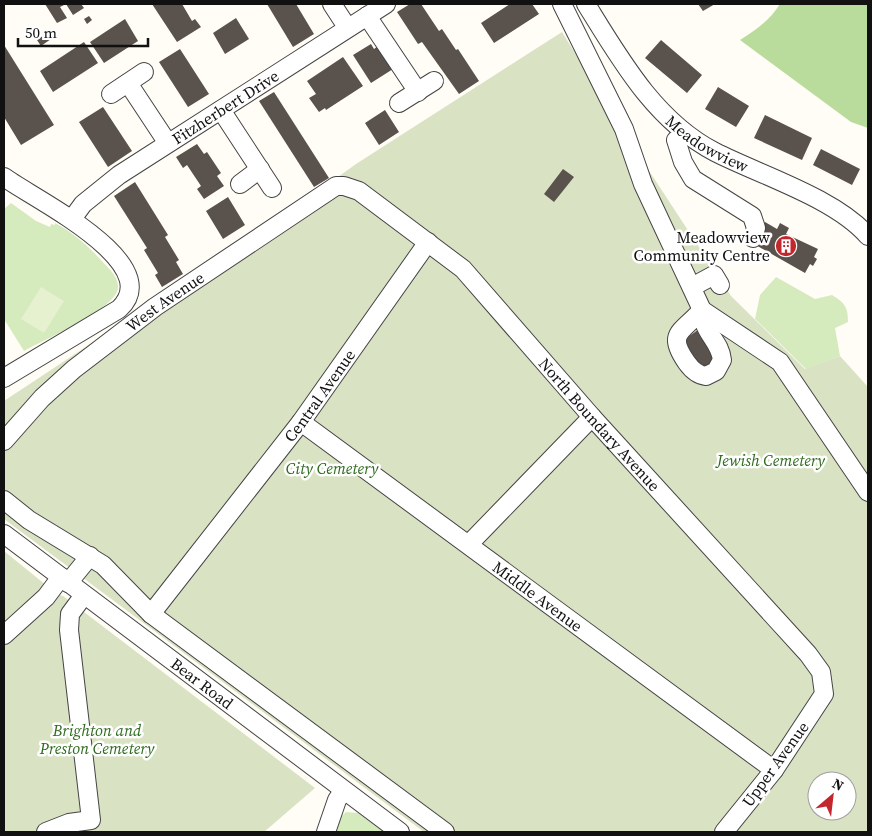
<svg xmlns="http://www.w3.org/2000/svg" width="872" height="836" font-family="'Source Serif 4',serif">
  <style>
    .green { fill: #d5ebbd }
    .forest { fill: #b9dc9c }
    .cemetery { fill: #d9e3c4; fill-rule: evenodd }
    .pitch { fill: #e6f2cf }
    .building { fill: #5a524d }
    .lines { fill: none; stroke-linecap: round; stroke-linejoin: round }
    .minor-casing { stroke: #444; stroke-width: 20 }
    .minor { stroke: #fff; stroke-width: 18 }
    .labels { text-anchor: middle; stroke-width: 5; stroke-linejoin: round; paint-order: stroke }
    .street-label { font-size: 16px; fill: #111; stroke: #fff }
    .poi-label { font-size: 16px; fill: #111; stroke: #fff; text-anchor: end }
    .park-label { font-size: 16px; font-style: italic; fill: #2f6b1f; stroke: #fff }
  </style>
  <rect width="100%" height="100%" fill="#fffdf5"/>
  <!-- green -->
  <path class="green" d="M11 203 36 221 50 227 51 224 55 225V223C72 232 87 245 100 259 107 267 119 276 118 288 116 309 43 340 24 351L4 319V209Z
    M776 277 815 299 832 295C845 303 848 307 848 322L835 328 840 356 806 369 755 319 760 295Z
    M346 812 358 813 384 832H339L335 830 340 818Z"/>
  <!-- forest -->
  <path class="forest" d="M780 4H868V128L851 122 740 40C757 29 770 20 780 4Z"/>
  <!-- cemetery -->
  <path class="cemetery" d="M562 32 625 134 731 296 805 369 840 356 868 387V832H424L4 519V401L282 217 356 164ZM817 781H847V811H817Z
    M4 551 57 594 63 596 315 788 264 832H4Z"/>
  <!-- pitch -->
  <path class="pitch" d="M41 287 64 301 44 333 21 319Z"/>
  <!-- building -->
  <path class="building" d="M45 4H66L60 7 67 18 57 23Z
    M66 4H81L84 8 73 15Z
    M152 4H182L192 21 195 19 201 27 177 42Z
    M267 4H296L314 34 293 47Z
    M410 4H421L439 31 442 29 456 50 458 49 479 81 459 94 422 42 418 44 397 12Z
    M510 4H532L539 14 494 43 481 23Z
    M698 4H715L703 11Z
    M89 16 92 20 87 24 84 19Z
    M236 18 249 39 225 54 213 33Z
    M125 19 138 41 104 63 90 42Z
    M47 33 51 39 41 46 37 40Z
    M661 40 702 75 687 93 645 58Z
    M84 42 98 63 53 92 40 71Z
    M371 44 374 49 378 46 393 69 371 83 353 55Z
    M4 45 54 125 21 145 4 117Z
    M180 49 209 94 188 107 159 62Z
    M343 57 363 86 326 110 325 108 319 112 309 98 316 94 307 81Z
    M718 87 749 106 736 127 705 109Z
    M274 92 329 178 314 187 259 101Z
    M103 107 132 151 108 167 79 122Z
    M385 110 399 132 379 145 365 123Z
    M765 115 812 138 802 160 754 138Z
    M197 144 204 154 207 152 221 173 217 176 224 186 204 199 197 189 201 186 187 165 183 168 176 157Z
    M821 149 860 169 852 185 813 165Z
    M563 169 574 177 554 202 544 194Z
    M135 182 168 235 165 237 179 260 176 262 183 274 162 287 155 275 158 273 144 250 147 248 114 196Z
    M228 197 245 225 223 239 206 211Z
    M765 222 777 229 780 223 789 228 786 234 818 249 814 257 817 259 813 266 810 264 805 273 754 244Z
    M698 330 714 353 715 358 708 368 702 367 699 363 697 364 682 341Z"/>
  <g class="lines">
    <!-- minor casing -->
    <g class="minor-casing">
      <g id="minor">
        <path d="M332 4 347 27"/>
        <path d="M562 4 624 129 643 184 702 310 780 362 868 492"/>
        <path id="s1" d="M586 4C620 59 655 121 715 152 760 175 835 198 868 236"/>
        <path d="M367 16 418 92"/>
        <path d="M128 83 167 142"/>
        <path d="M111 94 144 72"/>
        <path d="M399 103 434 81"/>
        <path d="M221 110 272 188"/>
        <path d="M676 140 683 162 693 179 752 216 756 228 753 238"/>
        <path d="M4 177C30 197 169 263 119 309L4 378"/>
        <path d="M240 184 260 169"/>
        <path id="s2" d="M72 219 83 204 119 175 386 4"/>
        <path d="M692 287 714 275 720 285"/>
        <path d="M702 310C703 334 720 340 722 360L716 371 706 376C697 375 692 370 687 363 666 333 681 333 702 310Z"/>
        <path id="s3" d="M301 422 774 770"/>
        <path id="s4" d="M4 441 42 398 74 369 155 307 336 186H344L359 191 463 269 592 417 808 654 821 672 824 694 774 770 724 832"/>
        <path d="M4 500 29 520 103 565 151 614 445 832"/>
        <path id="s5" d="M4 534 400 832"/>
        <path d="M469 544 592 417"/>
        <path d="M68 583 90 556"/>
        <path id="s6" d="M151 614 301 422 428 242"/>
        <path d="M4 635 46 597 61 577"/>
        <path d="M46 832 69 823 91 820 69 630 70 614 84 595"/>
        <path d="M326 832 337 800 343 791"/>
      </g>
    </g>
    <!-- minor -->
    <use href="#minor" class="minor"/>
  </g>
  <!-- icons -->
  <defs>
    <g id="building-disc" transform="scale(1.125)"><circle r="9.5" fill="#c4262e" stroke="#fff"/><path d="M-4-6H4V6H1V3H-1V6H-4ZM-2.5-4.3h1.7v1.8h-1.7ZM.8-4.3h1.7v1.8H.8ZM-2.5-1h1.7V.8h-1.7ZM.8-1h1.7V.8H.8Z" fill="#fff"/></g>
  </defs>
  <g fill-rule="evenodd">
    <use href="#building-disc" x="786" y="246"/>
  </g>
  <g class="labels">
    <!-- street labels -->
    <g class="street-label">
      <text dy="6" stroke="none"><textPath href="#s2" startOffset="191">Fitzherbert Drive</textPath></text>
      <text dy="6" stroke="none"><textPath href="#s1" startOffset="188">Meadowview</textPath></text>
      <text dy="6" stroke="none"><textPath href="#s4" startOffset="214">West Avenue</textPath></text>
      <text dy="6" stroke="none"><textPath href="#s6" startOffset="276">Central Avenue</textPath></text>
      <text dy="6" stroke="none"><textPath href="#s4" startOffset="781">North Boundary Avenue</textPath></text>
      <text dy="6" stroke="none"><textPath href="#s3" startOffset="294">Middle Avenue</textPath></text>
      <text dy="6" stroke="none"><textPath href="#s5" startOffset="248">Bear Road</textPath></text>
      <text transform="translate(775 764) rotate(-54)" y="6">Upper Avenue</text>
    </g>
    <!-- poi labels -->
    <g class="poi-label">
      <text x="770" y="243">Meadowview<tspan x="770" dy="18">Community Centre</tspan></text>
    </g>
    <!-- park labels -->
    <g class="park-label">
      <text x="771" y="466">Jewish Cemetery</text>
      <text x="332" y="474">City Cemetery</text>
      <text x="97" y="736">Brighton and<tspan x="97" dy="18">Preston Cemetery</tspan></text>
    </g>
  </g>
  <!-- border -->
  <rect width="872" height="836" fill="none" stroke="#111111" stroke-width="10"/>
  <!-- north arrow -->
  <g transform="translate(832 796) rotate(28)"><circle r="24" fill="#ffffff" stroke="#a0a0a0"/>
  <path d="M0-4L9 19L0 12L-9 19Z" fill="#c4262e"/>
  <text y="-8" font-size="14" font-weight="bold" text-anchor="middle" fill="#111111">N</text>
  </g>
  <!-- scale -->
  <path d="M18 38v8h130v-8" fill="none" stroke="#111111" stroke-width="2.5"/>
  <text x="25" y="38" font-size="15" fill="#111111" stroke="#ffffff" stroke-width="4" paint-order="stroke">50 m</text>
</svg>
